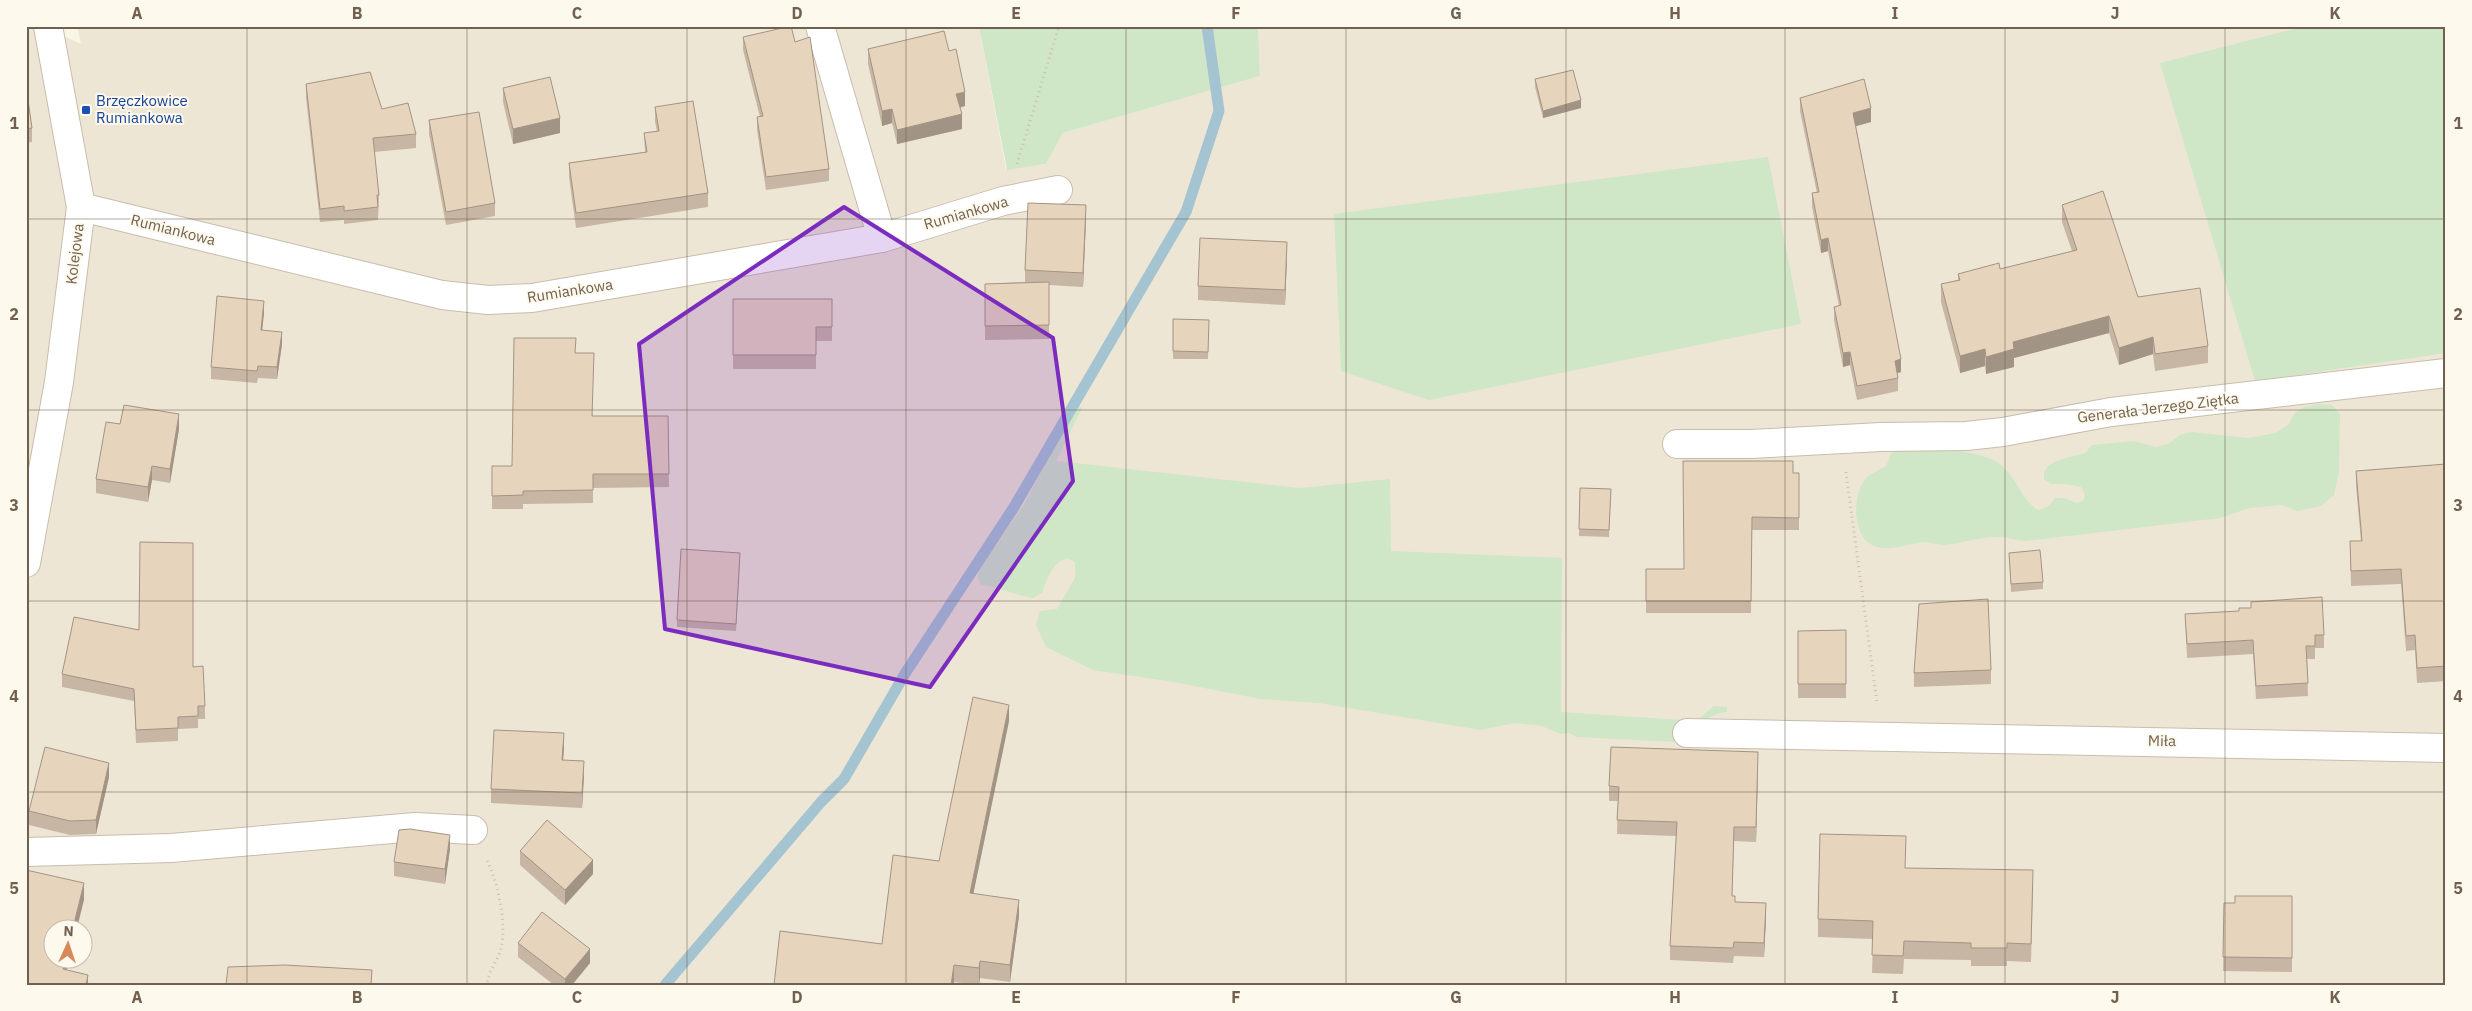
<svg xmlns="http://www.w3.org/2000/svg" width="2472" height="1011" font-family="'IBM Plex Sans',sans-serif">
  <style>
    .residential { fill: #eee6d4; fill-rule: evenodd }
    .green { fill: #cfe6c7 }
    .lines { fill: none; stroke-linecap: round; stroke-linejoin: round }
    .stream { stroke: #a5c4d2; stroke-width: 11 }
    .minor-casing { stroke: #c8bdad; stroke-width: 30 }
    .path { stroke: #d1bda5; stroke-width: 3; stroke-dasharray: 1 4; stroke-linecap: butt }
    .minor { stroke: #fff; stroke-width: 28 }
    .wall { fill: #c7b6a3 }
    .shaded-wall { fill: #a29484 }
    .building { fill: #e7d4bd; stroke: #a29484 }
    .marked { fill: #7b2cbf; fill-opacity: 0.2; stroke: #7b2cbf; stroke-width: 4; stroke-linejoin: round }
    .grid { fill: none; stroke: #71604f; stroke-width: 1; stroke-opacity: 0.55 }
    .transit-dot { fill: #1a4fb4; stroke: #fdf9ed; stroke-width: 2 }
    .labels { text-anchor: middle; stroke-width: 4; stroke-linejoin: round; paint-order: stroke }
    .transit-label { font-size: 15px; fill: #164399; stroke: #fdf9ed; text-anchor: start }
    .street-label { font-size: 15px; fill: #71604f; stroke: #fdf9ed }
    .neatline { fill: none; stroke: #71604f; stroke-width: 2 }
    .grid-label { font-size: 16px; text-anchor: middle; font-weight: bold; fill: #71604f }
  </style>
  <rect width="100%" height="100%" fill="#faf6e7"/>
  <!-- residential -->
  <path class="residential" d="M26 26H41L81 44 77 26H979L1006 169 1046 164 1063 133 1260 76 1258 26H2446V985H26ZM52 928H82V958H52Z"/>
  <!-- green -->
  <path class="green" d="M979 26H1258L1260 76 1063 133 1046 164 1007 170Z
    M2306 26H2446V353L2255 381 2160 63Z
    M1768 157 1801 324 1429 400 1341 371 1334 214Z
    M2318 404 2332 405 2340 414 2339 471 2334 495 2321 506 2297 511 2282 505 2249 508 2220 518 2025 541C2016 540 2007 537 1998 537 1981 537 1962 543 1945 545 1937 545 1930 542 1922 542 1908 544 1891 551 1877 547 1852 541 1852 498 1864 481 1868 474 1880 470 1886 466 1890 459 1890 451 1898 448 1914 443 1983 452 1997 462 2017 475 2019 498 2038 510L2049 506 2055 498H2064L2077 503 2084 500 2085 494 2081 487 2066 484H2051L2044 479V472L2049 465 2059 460 2085 453 2092 445 2134 441 2155 447 2168 444 2180 435 2192 432 2248 438 2276 433 2289 424 2295 413 2304 407Z
    M1079 406 1082 408 1056 461 1300 488 1390 479 1391 551 1562 558 1561 712 1696 721 1714 706 1727 707V712C1701 714 1697 735 1675 742L1577 737 1569 733 1560 734 1542 726 1514 723 1481 730 1319 703 1260 699 1174 682 1093 670 1046 647 1036 625 1040 611 1057 609 1075 578V563L1068 558C1052 562 1047 579 1042 593L1033 598C1014 595 1001 587 981 585L978 579V571L1025 503 1048 458Z"/>
  <g class="lines">
    <!-- stream -->
    <path class="stream" d="M665 985 821 802 844 779 906 672 1014 507 1186 212 1219 111 1207 26"/>
    <!-- minor casing -->
    <g class="minor-casing">
      <path id="minor" d="M820 26 882 238
        M81 207 442 295 488 300 532 298 882 238 1003 201 1058 190
        M1677 444H1750L1881 437 1966 436 2003 432 2111 412 2446 373
        M26 563 59 382 81 207 48 26
        M1687 733 2446 748
        M26 852 171 848 415 827 473 830"/>
    </g>
    <!-- path -->
    <path class="path" d="M1017 164 1059 26
      M1846 472 1877 703
      M487 861C498 883 507 924 501 948 498 961 488 971 487 985"/>
    <!-- minor -->
    <use href="#minor" class="minor"/>
  </g>
  <!-- wall -->
  <path class="wall" d="M743 37 795 42 829 169V181L766 190 757 130V117H760L743 50Z
    M868 49 965 106 960 108 962 129 897 144 892 123 882 126 868 64Z
    M1535 79 1581 108 1543 118 1535 87Z
    M306 84 382 109 416 134V148L374 152 379 195 378 220 344 224V220L320 222 306 98Z
    M26 86 32 128V142L26 143Z
    M503 88 560 133 513 144 503 102Z
    M1800 98 1871 122 1856 126 1901 372 1897 373 1898 378V391L1857 400 1850 365 1843 367 1834 320V307L1839 306 1828 251 1821 253 1812 207V193H1817L1800 111Z
    M655 107 708 193V207L576 228 569 177V163L645 152 644 133 657 131 655 122Z
    M429 120 495 203V216L446 225 429 134Z
    M2062 205 2138 297 2208 346V363L2155 371 2153 354 2119 365 2109 333 2014 358V367L1986 374 1985 366 1960 373 1941 302V284L1958 280V274L2000 269 2072 251 2062 222Z
    M1086 220 1083 287 1049 285V339L985 340V284L1025 282V270Z
    M1287 256 1285 305 1198 300V286Z
    M733 299H832V341H816V369H733Z
    M264 313 262 330 282 344 277 379 258 378 257 383 211 379V367Z
    M1173 319 1209 320 1208 359H1173Z
    M576 353 593 416H668L669 487 593 488V503L523 504V509H492V466H512Z
    M120 424 179 429 170 483 152 480 148 502 96 493V479Z
    M2446 464V681L2417 683 2415 650 2406 651 2401 584 2351 586 2350 541H2361L2356 486V471Z
    M1799 473V530H1752L1751 613H1646V569H1684Z
    M1580 488 1611 489 1609 537 1579 536Z
    M2009 553 2043 582V589L2011 592Z
    M740 560 736 631 677 627V620Z
    M2185 614 2324 635V648H2315V659H2307L2308 696 2256 699 2253 654 2187 658Z
    M1846 630V698H1798V631Z
    M193 667 205 706V719H198V728L178 729V741L136 743 134 701 62 687V674Z
    M1991 670V684L1914 687V673Z
    M1009 721 973 894 1019 916 1010 982 980 978 979 985 954 982V985H774L882 944 939 861Z
    M564 748 563 760 584 776 582 808 491 803V789Z
    M1758 766 1756 842 1734 841 1732 896 1735 902 1766 918 1764 957 1734 956 1733 963 1670 960V946L1676 836 1617 834 1618 801H1609V786Z
    M109 777 96 834 70 835 29 825V811Z
    M450 849 445 884 394 876V862Z
    M520 851 593 874 565 905 520 865Z
    M1906 868 2033 888 2031 962 2007 961V966H1971V960L1904 959 1903 974 1872 973 1873 939 1818 937V919Z
    M2292 896V972L2223 971 2224 903H2235Z
    M518 943 590 963 572 985H554L518 957Z"/>
  <!-- shaded-wall -->
  <path class="shaded-wall" d="M965 92V106L956 108V94Z
    M1581 100V108L1543 118V111Z
    M1871 108V122L1853 127V113Z
    M892 109V123L882 126V111Z
    M962 114V129L897 144V130Z
    M560 118V133L513 144V129Z
    M1086 205V220L1083 287V273Z
    M1828 238V251L1821 253V240Z
    M1287 242V256L1285 305V290Z
    M264 301V313L261 342V330Z
    M2109 316V333L2014 358V367L1986 374V357L2013 342Z
    M282 332V344L277 379V367Z
    M2153 337V354L2119 365V348Z
    M1985 349V366L1960 373V356Z
    M1850 352V365L1843 367V353Z
    M1901 359V372L1895 374V361Z
    M179 414V429L170 483V469Z
    M152 466V480L148 502V487Z
    M1009 705V721L970 910V893Z
    M564 733V748L562 775V760Z
    M1758 752V766L1756 842V827Z
    M584 761V776L582 808V793Z
    M109 763V777L96 834V820Z
    M450 835V849L445 884V869Z
    M593 860V874L565 905V890Z
    M84 883V900L77 928H73Z
    M1019 900V916L1010 982V965Z
    M1766 903V918L1764 957V943Z
    M590 949V963L572 985H565V979Z
    M66 958H70L63 985V969Z
    M980 961V978L979 985V968Z
    M954 965V985H951Z
    M88 975V985H86Z"/>
  <!-- building -->
  <path class="building" d="M791 26 795 42 810 37 829 169 766 177 757 117 763 116 743 37Z
    M944 31 949 51 956 49 965 92 956 94 962 114 897 130 892 109 882 111 868 49Z
    M1573 70 1581 100 1543 111 1535 79Z
    M370 72 382 109 408 103 416 134 373 138 379 195H377L378 207 344 211V206L320 209 306 84Z
    M550 77 560 118 513 129 503 88Z
    M1864 79 1871 108 1853 113 1901 359 1895 361 1898 378 1857 386 1850 352 1843 353 1839 331 1834 307 1841 305 1828 238 1821 240 1812 193 1819 192 1800 98Z
    M26 86 32 128 26 129Z
    M693 101 708 193 576 213 569 163 647 152 644 133 659 131 655 107Z
    M479 112 495 203 446 212 429 120Z
    M2103 191 2138 297 2200 288 2208 346 2155 354 2153 337 2119 348 2109 316 2013 342 2014 349 1986 357 1985 349 1960 356 1941 284 1960 280 1958 274 1999 263 2000 269 2077 250 2062 205Z
    M1028 203 1086 205 1083 273 1025 270Z
    M1200 238 1287 242 1285 290 1198 286Z
    M1049 282V325L985 326V284Z
    M217 296 264 301 261 330 282 332 277 367 258 366 257 371 211 367Z
    M733 299H832V327H816V355H733Z
    M1173 319 1209 320 1208 352 1173 351Z
    M514 338H576L575 353H594L592 416H668L669 474H593V490L523 491V495L492 496V466H512Z
    M124 405 179 414 170 469 152 466 148 487 96 479 106 422 120 424Z
    M1683 461H1793V473H1799V518L1752 517 1751 601H1646V569H1684Z
    M2446 464V666L2417 668 2415 635 2406 636 2401 569 2351 571 2350 541H2362L2356 471Z
    M1580 488 1611 489 1609 530 1579 529Z
    M140 542 193 543V667L203 666 205 706H198V716L178 717V728L136 730 134 689 62 674 74 617 139 630Z
    M681 549 740 553 736 624 677 620Z
    M2040 550 2043 582 2011 584 2009 553Z
    M2322 597 2324 635H2315V646H2306L2308 683 2256 686 2253 640 2187 644 2185 614 2239 611V608H2251V602Z
    M1988 599 1991 670 1914 673 1919 604Z
    M1846 630V684H1798V631Z
    M973 697 1009 705 970 893 1019 900 1010 965 980 961 979 968 954 965 951 985H774L780 931 882 944 893 855 939 861Z
    M494 730 564 733 562 760 584 761 582 793 491 789Z
    M45 747 109 763 96 820 70 821 29 811Z
    M1611 747 1758 752 1756 827H1734L1732 896H1735V902L1766 903 1764 943 1734 942 1733 948 1670 946 1677 822 1617 820 1619 787 1609 786Z
    M547 820 593 860 565 890 520 851Z
    M410 829 450 835 445 869 394 862 399 830Z
    M1820 834 1906 836 1905 868 2033 870 2031 944 2007 943V948H1971V943L1904 941 1903 956 1872 955 1873 921 1818 919Z
    M26 870 84 883 73 928H52V958H66L63 969 88 975 86 985H26Z
    M2235 896H2292V958L2223 957 2224 903H2235Z
    M542 912 590 949 565 979 518 943Z
    M285 965 372 970 371 985H226L228 967Z"/>
  <!-- marked area -->
  <path class="marked" d="M844 207 1053 338 1073 481 930 687 665 629 639 344Z"/>
  <!-- grid -->
  <path class="grid" d="M247 26V985M467 26V985M687 26V985M906 26V985M1126 26V985M1346 26V985M1566 26V985M1785 26V985M2005 26V985M2225 26V985M26 219H2446M26 410H2446M26 601H2446M26 792H2446"/>
  <!-- markers -->
  <rect class="transit-dot" x="81" y="105" width="10" height="10" rx="2.5"/>
  <g class="labels">
    <!-- transit labels -->
    <g class="transit-label">
      <text x="96" y="106">Brzęczkowice<tspan x="96" dy="17">Rumiankowa</tspan></text>
    </g>
    <!-- street labels -->
    <g class="street-label">
      <text transform="translate(966 213) rotate(-16)" y="5">Rumiankowa</text>
      <text transform="translate(173 230) rotate(14)" y="5">Rumiankowa</text>
      <text transform="translate(75 254) rotate(-83)" y="5">Kolejowa</text>
      <text transform="translate(570 291) rotate(-9)" y="5">Rumiankowa</text>
      <text transform="translate(2158 408) rotate(-7)" y="5">Generała Jerzego Ziętka</text>
      <text transform="translate(2162 741) rotate(1)" y="5">Miła</text>
    </g>
  </g>
  <!-- border -->
  <rect width="2472" height="1011" fill="none" stroke="#fdf9ed" stroke-width="55"/>
  <!-- north arrow -->
  <g transform="translate(68 944) rotate(3)"><circle r="24" fill="#fdf9ed" stroke="#c5bcae"/>
  <path d="M0-4L9 19L0 12L-9 19Z" fill="#d6895b"/>
  <text y="-8" font-size="14" font-weight="bold" text-anchor="middle" fill="#71604f">N</text>
  </g>
  <rect x="28" y="28" width="2416" height="956" class="neatline"/>
  <g class="grid-label">
    <text x="137" y="19">A</text>
    <text x="357" y="19">B</text>
    <text x="577" y="19">C</text>
    <text x="797" y="19">D</text>
    <text x="1016" y="19">E</text>
    <text x="1236" y="19">F</text>
    <text x="1456" y="19">G</text>
    <text x="1675" y="19">H</text>
    <text x="1895" y="19">I</text>
    <text x="2115" y="19">J</text>
    <text x="2335" y="19">K</text>
    <text x="14" y="129">1</text>
    <text x="2458" y="129">1</text>
    <text x="14" y="320">2</text>
    <text x="2458" y="320">2</text>
    <text x="14" y="511">3</text>
    <text x="2458" y="511">3</text>
    <text x="14" y="702">4</text>
    <text x="2458" y="702">4</text>
    <text x="14" y="894">5</text>
    <text x="2458" y="894">5</text>
    <text x="137" y="1003">A</text>
    <text x="357" y="1003">B</text>
    <text x="577" y="1003">C</text>
    <text x="797" y="1003">D</text>
    <text x="1016" y="1003">E</text>
    <text x="1236" y="1003">F</text>
    <text x="1456" y="1003">G</text>
    <text x="1675" y="1003">H</text>
    <text x="1895" y="1003">I</text>
    <text x="2115" y="1003">J</text>
    <text x="2335" y="1003">K</text>
  </g>
</svg>
